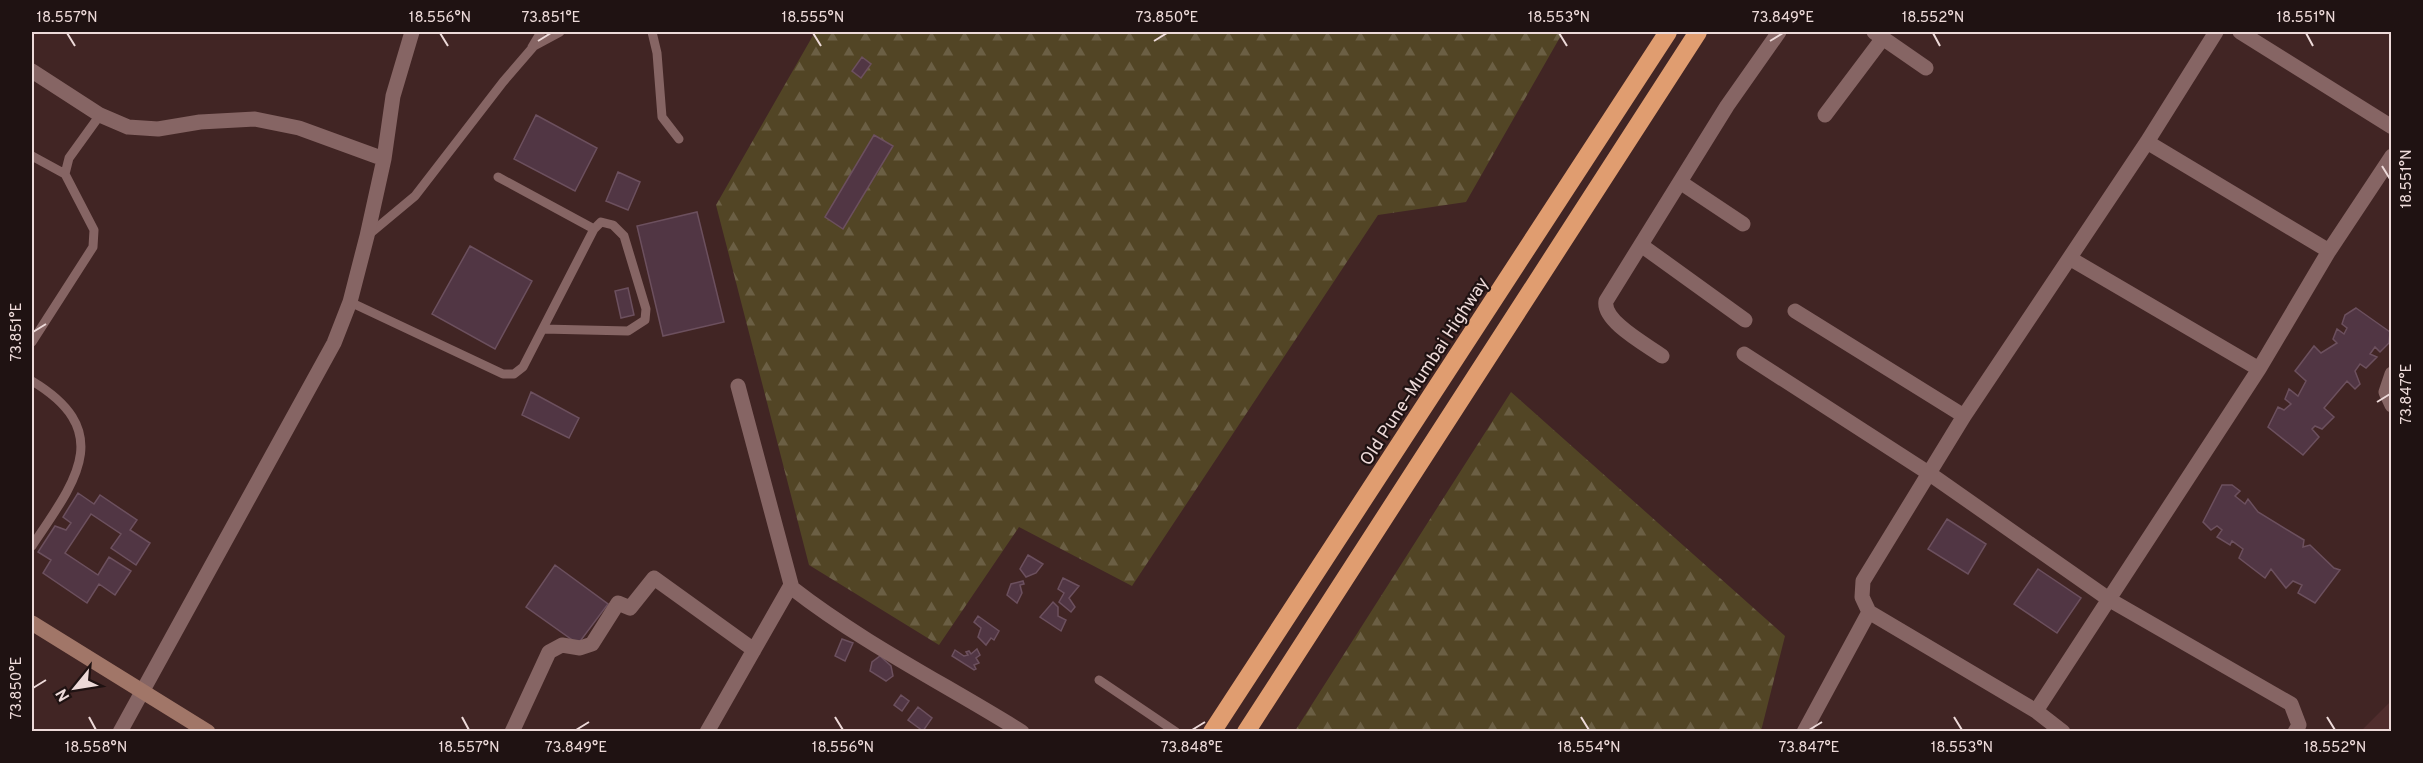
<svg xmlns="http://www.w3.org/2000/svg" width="2423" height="763" font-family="Overpass,sans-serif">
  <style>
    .built { fill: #502d2d }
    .forest { fill: url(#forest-firs) }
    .building { fill: #513644; stroke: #6c505e; stroke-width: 1.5 }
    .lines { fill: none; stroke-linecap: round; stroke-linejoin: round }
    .lane { stroke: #866564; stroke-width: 9 }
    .street { stroke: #866564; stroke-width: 15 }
    .secondary { stroke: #a17668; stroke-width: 15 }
    .highway { stroke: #e09d70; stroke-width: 18 }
    .ticks { fill: none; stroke: #eddad9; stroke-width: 2 }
    .labels { text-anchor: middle; stroke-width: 4.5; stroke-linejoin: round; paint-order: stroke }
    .street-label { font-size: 18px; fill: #eddad9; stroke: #1f1212 }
    .neatline { fill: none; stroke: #eddad9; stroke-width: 2 }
    .ticks-label { font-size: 15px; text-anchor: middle; fill: #eddad9 }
  </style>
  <defs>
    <pattern id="forest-firs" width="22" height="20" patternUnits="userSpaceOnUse" patternTransform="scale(1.5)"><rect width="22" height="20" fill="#524525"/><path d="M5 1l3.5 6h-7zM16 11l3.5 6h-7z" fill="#6b5f44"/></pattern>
  </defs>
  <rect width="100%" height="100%" fill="#412524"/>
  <!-- built -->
  <path class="built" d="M2391 701V731H2361Z"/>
  <!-- forest -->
  <path class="forest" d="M815 32H1563L1466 202 1378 215 1132 586 1019 527 939 645 809 565 716 205Z
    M1511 392 1785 636 1761 731H1295Z"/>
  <!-- building -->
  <path class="building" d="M862 57 871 64 861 78 852 71Z
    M536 115 597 148 575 191 514 159Z
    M874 135 893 146 843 229 825 217Z
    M618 172 640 182 628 210 606 201Z
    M697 212 724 322 663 336 637 226Z
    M470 246 532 281 495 349 432 314Z
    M628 288 634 315 621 318 615 291Z
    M2356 308 2390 332 2389 343 2380 352 2375 347 2370 354 2377 357 2366 368 2360 364 2355 371 2360 384 2355 389 2347 381 2324 408 2334 417 2322 429 2315 426 2312 429 2319 437 2303 455 2268 427 2278 407 2284 410 2291 404 2285 399 2289 389 2298 396 2306 381 2295 371 2314 346 2321 353 2337 343 2333 339 2337 329 2344 334 2347 328 2342 324 2345 315Z
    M531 392 579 418 569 438 522 415Z
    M2222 485H2232L2240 491 2235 496 2245 504 2248 499 2258 512 2304 540 2303 547 2310 545 2334 568 2340 570 2315 603 2298 593 2302 585 2293 581 2286 588 2271 569 2265 578 2239 558 2243 549 2232 541 2230 545 2217 537 2222 530 2217 526 2211 530 2203 522Z
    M78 493 94 504 100 495 137 520 130 530 150 543 136 565 111 548 121 534 91 514 65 553 98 575 109 557 131 571 115 595 99 584 87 603 43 573 51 560 38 552 55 526 66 530 71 523 63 517Z
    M1947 519 1986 544 1968 574 1928 549Z
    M1028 555 1043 564 1036 573 1026 577 1020 569Z
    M555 565 608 604 578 644 526 607Z
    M2038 569 2081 598 2057 633 2014 604Z
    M1063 578 1079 586 1069 598 1075 607 1071 612 1059 602 1064 593 1058 589Z
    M1023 581 1024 584 1020 585 1022 593 1017 603 1007 595 1011 584Z
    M1053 602 1058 607V616L1066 620 1061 631 1040 617Z
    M978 616 999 631 994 640 991 638 986 645 978 637 981 628 974 622Z
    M842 639 853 643 845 661 835 656Z
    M977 649 980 655 976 658 979 663 974 665 976 669 974 670 952 656 955 650 964 656 968 655 966 652 969 651 971 654Z
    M880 656 891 666 893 676 886 681 870 671 872 662Z
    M901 695 909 701 902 711 894 705Z
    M918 707 932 718 923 731 908 720Z"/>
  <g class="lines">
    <!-- lane -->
    <path class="lane" d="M652 32 657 53 662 117 679 139
      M532 47 541 32
      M32 156 65 174
      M498 177 594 229
      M367 236 415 196 503 82 534 46 560 32
      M350 302 503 374H514L523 367 594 229 601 222 613 225 624 236 646 309 645 320 628 331 543 329
      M32 342 93 247 94 230 65 174 69 158 100 115
      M32 381C117 432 74 483 32 546
      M1099 680 1176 732"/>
    <!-- street -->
    <path class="street" d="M1874 32 1926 68
      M2240 32 2392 127
      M32 71 100 115 128 127 158 129 200 122 255 119 299 128 384 159
      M1825 115 1883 38
      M2147 142 2329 251
      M1680 182 1743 224
      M1641 245 1745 320
      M2071 259 2259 369
      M1795 311 1964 416
      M1744 354 1930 474 2110 600 2291 704 2299 725 2295 732
      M1662 356C1647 345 1602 321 1606 301L1727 106 1779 32
      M2392 374 2386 392 2392 405
      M738 386 792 588C864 644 945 684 1022 732
      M1869 612 2036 711 2063 732
      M2036 711 2259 369 2329 251 2392 156
      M120 732 334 343 350 302 367 236 384 159 393 96 412 32
      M512 732 549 652 562 645 580 648 592 644 618 603 630 608 654 578 754 650
      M707 732 791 585
      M1804 732 1869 612 1862 597 1863 581 1964 416 2147 142 2216 32"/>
    <!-- secondary -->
    <path class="secondary" d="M32 623 208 732"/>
    <!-- highway -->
    <path class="highway" d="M1212 732 1668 32
      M1246 732 1698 32"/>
  </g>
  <!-- ticks -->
  <path class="ticks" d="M67 33 75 46M440 33 448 46M813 33 821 46M1559 33 1567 46M1933 33 1940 46M2306 33 2313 46M538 41 551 33M1154 41 1167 33M1770 41 1783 33M2382 166 2390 179M33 332 46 324M2377 402 2390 394M33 688 46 680M89 717 96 730M462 717 469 730M835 717 843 730M1581 717 1589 730M1954 717 1962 730M2327 717 2335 730M576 730 589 722M1192 730 1205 722M1809 730 1822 722"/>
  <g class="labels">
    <!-- street labels -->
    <g class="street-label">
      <text transform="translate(1424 371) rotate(-57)" y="6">Old Pune–Mumbai Highway</text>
    </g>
  </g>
  <!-- border -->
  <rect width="2423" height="763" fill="none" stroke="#1f1212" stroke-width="66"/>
  <!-- north arrow -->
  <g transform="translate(75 688) rotate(240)" stroke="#1f1212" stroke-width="4.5" paint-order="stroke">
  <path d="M0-4.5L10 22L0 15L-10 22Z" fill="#eddad9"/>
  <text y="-9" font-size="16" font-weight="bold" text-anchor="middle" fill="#eddad9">N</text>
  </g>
  <rect x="33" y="33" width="2357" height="697" class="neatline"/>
  <g class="ticks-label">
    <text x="67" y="22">18.557°N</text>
    <text x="440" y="22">18.556°N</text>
    <text x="551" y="22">73.851°E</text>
    <text x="813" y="22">18.555°N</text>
    <text x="1167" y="22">73.850°E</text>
    <text x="1559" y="22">18.553°N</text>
    <text x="1783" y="22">73.849°E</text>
    <text x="1933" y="22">18.552°N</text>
    <text x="2306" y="22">18.551°N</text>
    <text transform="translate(2406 179) rotate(-90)" y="5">18.551°N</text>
    <text transform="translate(16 332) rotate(-90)" y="5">73.851°E</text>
    <text transform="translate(2406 394) rotate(-90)" y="5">73.847°E</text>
    <text transform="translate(16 688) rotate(-90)" y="5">73.850°E</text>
    <text x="96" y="752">18.558°N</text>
    <text x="469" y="752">18.557°N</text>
    <text x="576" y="752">73.849°E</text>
    <text x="843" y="752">18.556°N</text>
    <text x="1192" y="752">73.848°E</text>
    <text x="1589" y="752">18.554°N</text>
    <text x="1809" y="752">73.847°E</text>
    <text x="1962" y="752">18.553°N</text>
    <text x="2335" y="752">18.552°N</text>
  </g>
</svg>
